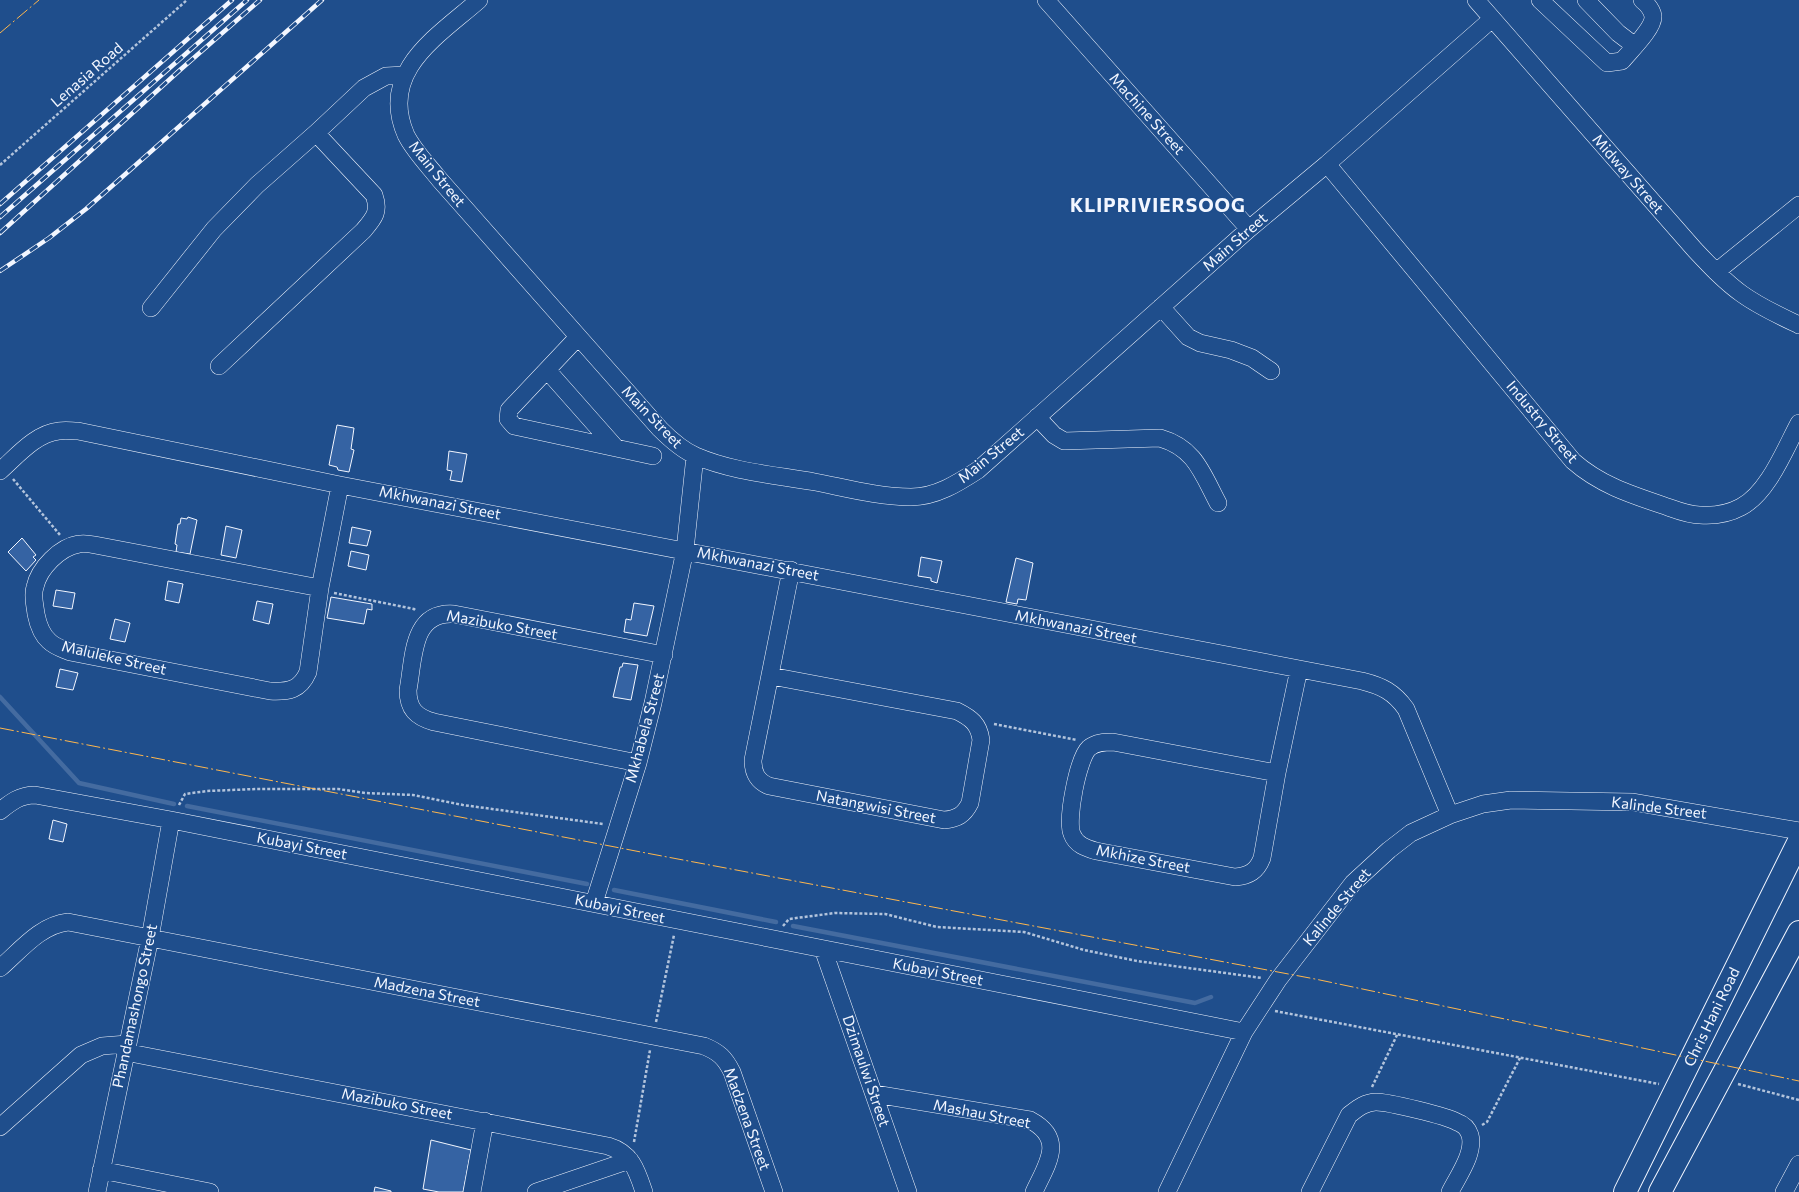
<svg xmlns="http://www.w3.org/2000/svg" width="1799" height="1192" font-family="Commissioner,sans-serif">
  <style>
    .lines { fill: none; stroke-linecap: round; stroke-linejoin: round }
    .stream { stroke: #446ba0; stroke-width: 4.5 }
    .building { fill: #3563a3; stroke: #f2f6ff }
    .minor-casing { stroke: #f2f6ff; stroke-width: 18 }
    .major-casing { stroke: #f2f6ff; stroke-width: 24 }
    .path { stroke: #b3c4dc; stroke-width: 2.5; stroke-dasharray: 3 2; stroke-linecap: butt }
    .minor { stroke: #1f4e8c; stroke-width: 17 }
    .major { stroke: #1f4e8c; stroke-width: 22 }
    .rail-casing { stroke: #f2f6ff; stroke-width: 4.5 }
    .rail { stroke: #1f4e8c; stroke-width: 3; stroke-dasharray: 9; stroke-linecap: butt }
    .power { stroke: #ffb74d; stroke-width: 1; stroke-dasharray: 14 3 2 3; stroke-linecap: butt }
    .labels { text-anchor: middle; stroke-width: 3; stroke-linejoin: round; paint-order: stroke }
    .street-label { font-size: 15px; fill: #f2f6ff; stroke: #1f4e8c }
    .district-label { font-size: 19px; font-weight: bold; letter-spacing: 1px; fill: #f2f6ff; stroke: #1f4e8c }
  </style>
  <rect width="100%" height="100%" fill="#1f4e8c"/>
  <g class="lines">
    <!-- stream -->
    <path class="stream" d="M0 697 79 783 174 804
      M187 806 587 884
      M614 890 776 922
      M793 926 1195 1003 1211 997"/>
  </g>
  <!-- building -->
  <path class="building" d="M337 425 354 428 351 449 354 450 349 472 338 470 337 467 329 465Z
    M449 451 467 454 462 482 450 480 452 471 447 470Z
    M188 517 197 520 190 554 176 552 177 545 175 544 178 524H180L181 518 187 519Z
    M226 526 242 530 236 558 221 555Z
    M352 527 371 531 367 546 349 543Z
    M22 538 36 555 33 557 36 560 26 571 8 552Z
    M351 551 369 555 366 570 348 566Z
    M921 557 942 561 937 583 931 581V578L918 576Z
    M1016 558 1033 563 1026 600 1018 599 1017 604 1006 602Z
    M168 581 183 584 179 603 165 600Z
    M56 590 75 593 72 609 53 606Z
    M331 597 372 604V610L367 609 364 624 327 618Z
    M257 601 273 604 269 624 253 620Z
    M634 603 654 606 647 636 624 632 626 619 631 620Z
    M115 619 130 623 125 642 110 639Z
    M623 663 638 665 631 700 613 697 620 667H622Z
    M60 669 78 673 73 690 56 687Z
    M53 820 67 824 63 842 49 839Z
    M431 1140 471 1150 463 1192H439L423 1189Z
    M375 1187 391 1191V1192H374Z"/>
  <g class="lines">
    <!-- minor casing -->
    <g class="minor-casing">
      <path id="minor" d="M479 0C438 36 378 71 406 135 414 151 428 165 439 179L660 429C671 440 682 450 696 456 733 472 776 475 815 482 846 488 879 497 911 497 936 497 958 483 978 470L1249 229 1327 164 1492 19
        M1046 0 1249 229
        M1476 0 1695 250C1710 266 1725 282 1742 294 1760 307 1780 316 1799 325
        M1540 0 1607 63 1622 61C1630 51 1654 28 1653 16 1652 10 1647 4 1642 0
        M1586 0 1618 33 1635 46
        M1327 164 1573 461C1599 484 1629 494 1662 505 1674 509 1687 515 1700 515 1714 516 1728 514 1741 507 1768 493 1785 449 1799 423
        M1716 272 1799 205
        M1161 307 1188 337 1200 343 1231 350 1252 358 1271 371
        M151 308 214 229 257 185 316 133 364 88 386 76 404 75
        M578 337 509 410 508 419 514 426 653 456
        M219 366 363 231C374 218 380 212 374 195L316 133
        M547 370 616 448
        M1037 417 1054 435 1064 441 1160 438C1195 448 1202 473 1218 503
        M0 471C16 457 36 433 59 431 65 430 72 431 78 431L340 485 1362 681C1382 686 1394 692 1406 709L1450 815
        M320 588 95 545C90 544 84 543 79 544 60 547 39 568 35 587 32 595 35 605 36 614 38 624 41 634 49 641 55 647 63 649 70 652L270 691C289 692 300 690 308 672L320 588 340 485
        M771 676 957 711C971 718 979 724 981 740L970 803C964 815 957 819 944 820L769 786C757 781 753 773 753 760L791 570
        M638 763 434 722C416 717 408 709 408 690 414 659 411 611 454 614L664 655
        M1277 773 1113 742C1105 742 1096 742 1089 748 1078 758 1066 820 1072 834 1076 845 1086 848 1096 851L1235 877C1249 876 1257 871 1262 858L1277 773 1299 669
        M0 811C11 802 20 795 35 795L171 820 1244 1032
        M594 903 638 763 653 703 685 550 695 456
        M823 949 908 1192
        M0 968C20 951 40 925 68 922L704 1046C719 1052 725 1058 732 1072L774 1192
        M125 1052 608 1146C632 1153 637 1171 644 1192
        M875 1094 1030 1120C1066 1139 1047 1164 1034 1192
        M0 1127 81 1055 102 1046 127 1044
        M101 1170 210 1192
        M97 1192 150 938 171 820
        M472 1192 485 1121
        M536 1192 630 1160
        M1167 1192 1244 1032 1278 980 1353 883 1389 850 1411 833 1450 815 1483 804 1511 800 1633 802 1799 831
        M1310 1192 1349 1115C1357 1109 1365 1102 1376 1102 1388 1102 1447 1116 1457 1122 1463 1124 1468 1129 1470 1135 1475 1153 1458 1176 1450 1192
        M1784 1192 1799 1164"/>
    </g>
    <!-- major casing -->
    <g class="major-casing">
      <path id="major" d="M1625 1192 1799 841
        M1660 1192 1799 932"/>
    </g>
    <!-- path -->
    <path class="path" d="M0 165 187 0
      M13 479 60 535
      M334 593 414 609 416 611
      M994 724 1077 740
      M179 805 185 794 207 791 256 789H338L365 793 413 795 463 805 603 824
      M783 926 789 919 835 913 885 914 937 927 1024 932 1084 950 1137 961 1262 978
      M1275 1011 1659 1084
      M656 1022 674 935
      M1738 1084 1799 1100
      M1372 1087 1397 1035
      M1482 1125 1487 1122 1520 1058
      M634 1142 650 1050"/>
    <!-- minor -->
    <use href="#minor" class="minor"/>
    <!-- major -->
    <use href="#major" class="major"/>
    <!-- rail casing -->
    <g class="rail-casing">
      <path id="rail" d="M0 204 232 0
        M0 217 247 0
        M0 233 180 70 260 0
        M0 271 49 238 86 209 322 0"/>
    </g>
    <!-- rail -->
    <use href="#rail" class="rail"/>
    <!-- power -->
    <path class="power" d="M0 33 39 0
      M0 728 646 853 1315 979 1799 1081"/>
  </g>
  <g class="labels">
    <!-- street labels -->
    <g class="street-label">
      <text transform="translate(87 75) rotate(-41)" y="5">Lenasia Road</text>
      <text transform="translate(1147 114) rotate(48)" y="5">Machine Street</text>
      <text transform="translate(437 174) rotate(51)" y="5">Main Street</text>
      <text transform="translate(1628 174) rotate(49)" y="5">Midway Street</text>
      <text transform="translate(1235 242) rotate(-41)" y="5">Main Street</text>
      <text transform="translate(652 417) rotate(46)" y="5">Main Street</text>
      <text transform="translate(1542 422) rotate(50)" y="5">Industry Street</text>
      <text transform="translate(991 455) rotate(-39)" y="5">Main Street</text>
      <text transform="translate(440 503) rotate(11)" y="5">Mkhwanazi Street</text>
      <text transform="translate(758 564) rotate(11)" y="5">Mkhwanazi Street</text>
      <text transform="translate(502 625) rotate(10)" y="5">Mazibuko Street</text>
      <text transform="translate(1076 627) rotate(11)" y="5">Mkhwanazi Street</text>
      <text transform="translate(114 658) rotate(13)" y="5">Maluleke Street</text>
      <text transform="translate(645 728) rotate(-75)" y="5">Mkhabela Street</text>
      <text transform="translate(876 807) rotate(11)" y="5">Natangwisi Street</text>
      <text transform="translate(1659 808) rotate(7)" y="5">Kalinde Street</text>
      <text transform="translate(302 846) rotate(11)" y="5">Kubayi Street</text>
      <text transform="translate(1143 859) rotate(11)" y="5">Mkhize Street</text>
      <text transform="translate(1337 907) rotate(-50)" y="5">Kalinde Street</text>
      <text transform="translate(620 909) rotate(12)" y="5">Kubayi Street</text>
      <text transform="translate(938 972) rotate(11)" y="5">Kubayi Street</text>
      <text transform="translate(427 992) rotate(11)" y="5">Madzena Street</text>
      <text transform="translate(135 1006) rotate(-78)" y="5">Phandamashongo Street</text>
      <text transform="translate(1712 1017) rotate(-64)" y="5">Chris Hani Road</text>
      <text transform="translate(866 1071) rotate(71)" y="5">Dzimaulwi Street</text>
      <text transform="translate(397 1104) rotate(11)" y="5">Mazibuko Street</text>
      <text transform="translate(982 1114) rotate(11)" y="5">Mashau Street</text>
      <text transform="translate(747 1119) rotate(70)" y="5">Madzena Street</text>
    </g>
    <!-- district labels -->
    <g class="district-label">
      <text x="1158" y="212">KLIPRIVIERSOOG</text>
    </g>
  </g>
</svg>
